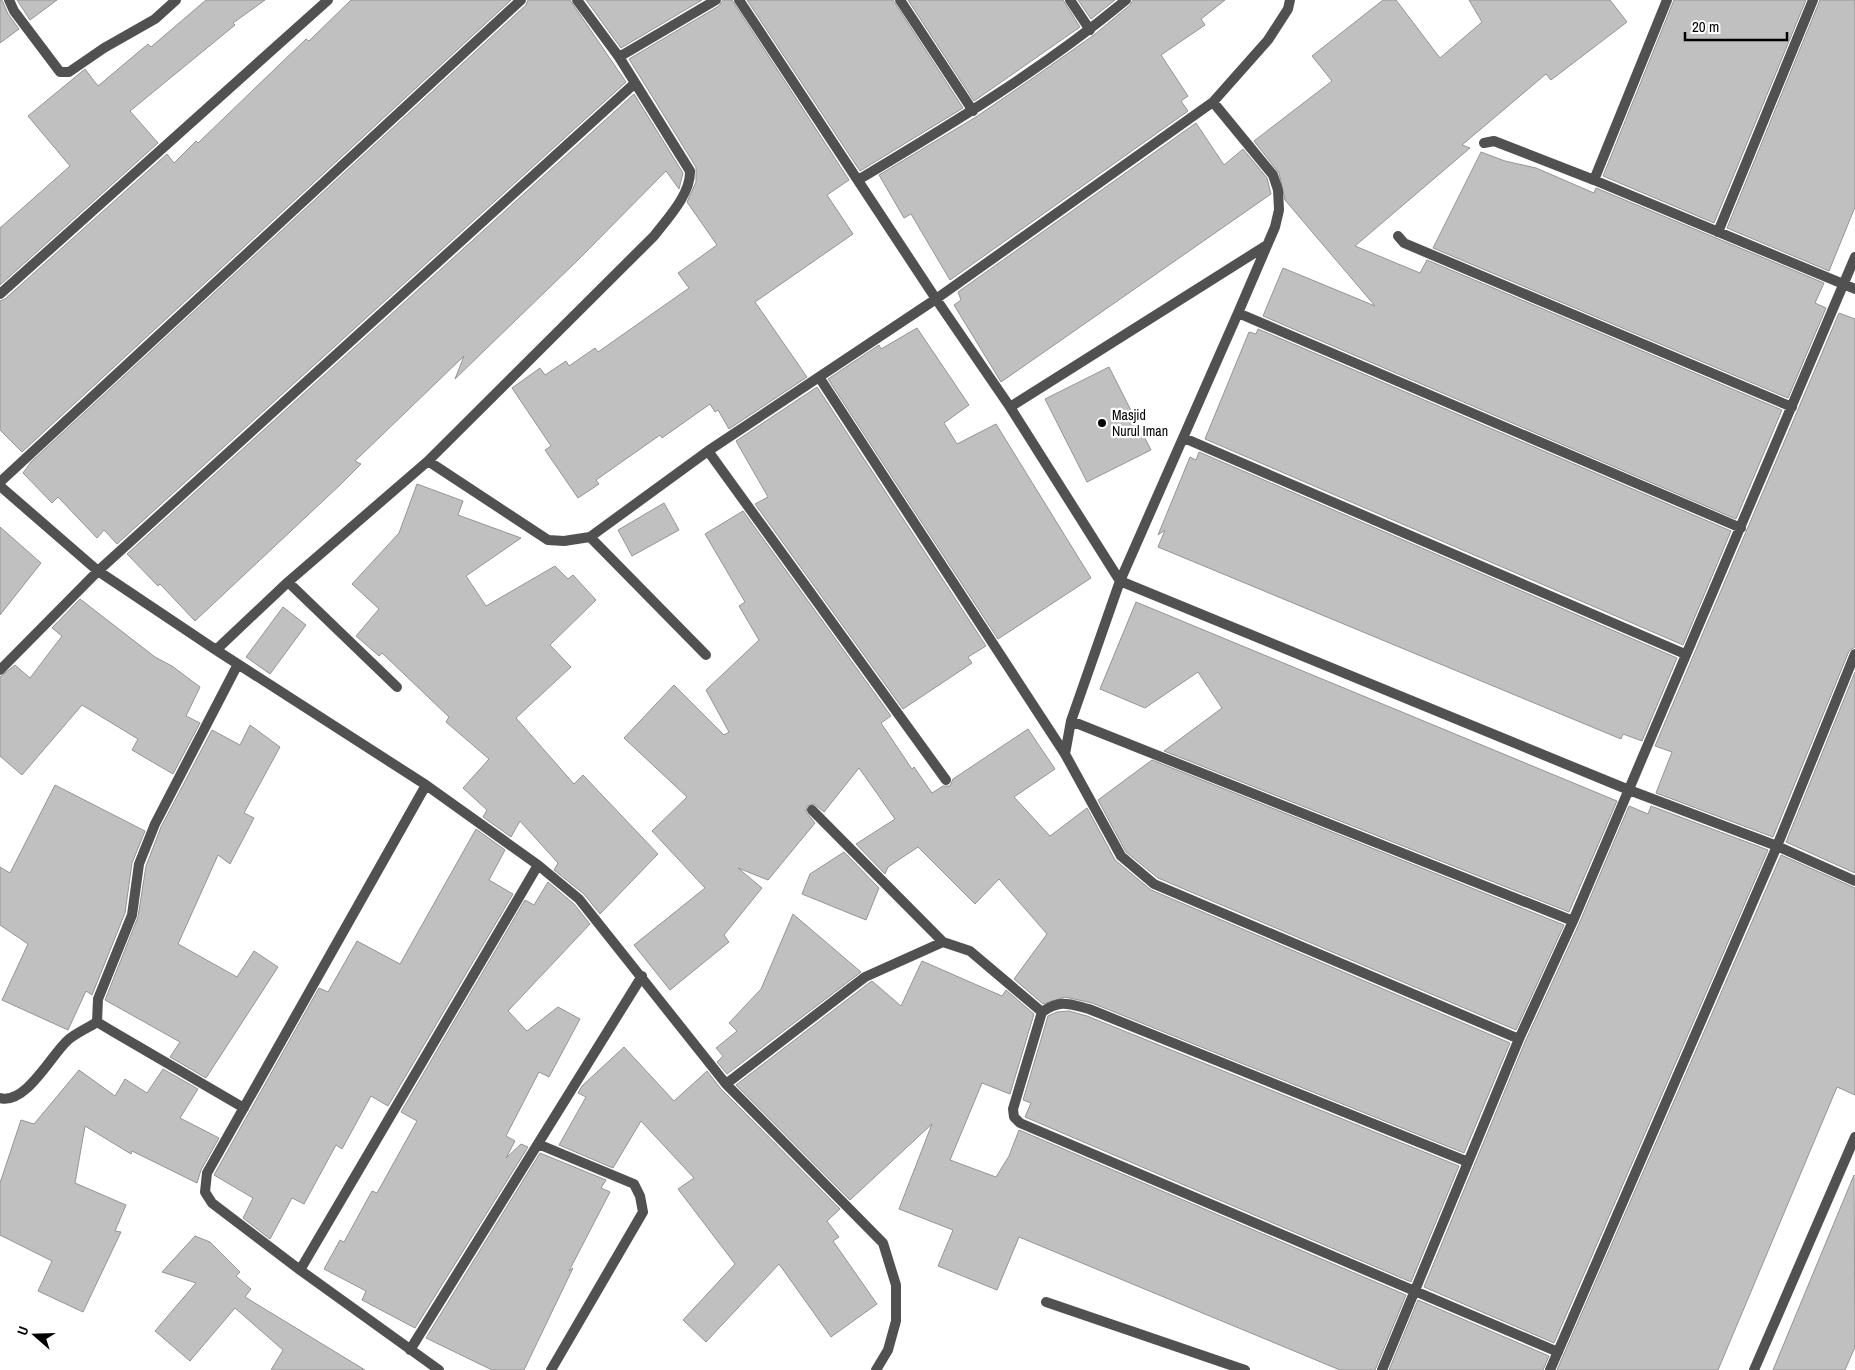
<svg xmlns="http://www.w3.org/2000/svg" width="1855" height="1370" font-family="'Archivo Narrow',sans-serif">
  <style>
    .building { fill: #c0c0c0; stroke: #959595 }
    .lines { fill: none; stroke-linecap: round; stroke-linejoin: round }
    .minor { stroke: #515151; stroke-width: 10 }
    .poi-dot { fill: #000; stroke: #fff; stroke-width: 2 }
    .labels { text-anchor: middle; stroke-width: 4.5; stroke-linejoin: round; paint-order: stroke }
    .poi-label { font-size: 14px; fill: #000; stroke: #fff; text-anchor: start }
  </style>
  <rect width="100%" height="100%" fill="#fff"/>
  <!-- building -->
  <path class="building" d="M0 0H2L8 14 19 29 0 43Z
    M17 0H57L30 20Z
    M206 0H265L233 23 235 25 130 111 158 143 0 285V228L70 166 28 116 85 69 98 86 148 44 151 47Z
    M351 0H511L22 452 0 430V301L5 299 167 154 174 163 196 141 198 143 306 39 309 41Z
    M528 0H570L626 82 117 544 104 530 97 538 58 497 52 503 23 473 31 462 526 5Z
    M586 0H702L621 48Z
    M723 0H732L849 180 827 195 853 234 755 302 807 377 729 429 718 410 715 412 710 404 662 438 660 435 596 480 599 484 578 498 545 450 551 446 512 388 540 368 545 375 566 361 569 366 595 348 598 352 689 288 678 273 717 245 687 202 696 182V167L629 59 719 6Z
    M747 0H893L963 108 860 171Z
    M908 0H1063L1080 27 974 101Z
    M1078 0H1115L1091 19Z
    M1133 0H1225L1201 19 1205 25 1161 55 1188 96 1181 101 1188 111 950 280 911 214 904 218 879 175 976 117 1033 78 1094 35 1130 5Z
    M1383 0H1396L1440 58 1482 22 1469 0H1610L1627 22 1551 80 1546 74 1462 145 1470 148 1355 246 1420 273 1427 260 1782 410 1736 519 1263 316 1283 268 1375 306 1285 200 1279 173 1254 141 1332 81 1312 56Z
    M1674 0H1806L1714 223 1603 176Z
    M1820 0H1855V207L1829 271 1727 228Z
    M634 94 683 173 679 189 666 171 579 259 455 379 464 356 355 461 361 464 340 485 195 621 160 584 158 586 127 554Z
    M1196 123 1224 165 1243 149 1267 178 1271 194 1001 382 954 305 961 300 958 292Z
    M1481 152 1505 161 1536 168 1594 193 1596 188 1824 283 1815 303 1826 308 1788 398 1433 248Z
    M1839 313 1855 319V647L1849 651 1773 837 1656 793 1672 752 1655 746Z
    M917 328 969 405 944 423 957 444 996 424 1091 578 998 639 828 379 879 345 881 349Z
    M1258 329 1731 531 1683 645 1205 439 1249 332 1256 334Z
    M1109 367 1151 450 1087 482 1045 399Z
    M817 387 986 646 968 657 972 663 903 709 755 504 768 497 736 441Z
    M1199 452 1677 658 1642 741 1623 734 1621 739 1158 547 1165 530 1158 535 1190 457 1196 460Z
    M417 484 463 501 458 515 521 538 466 576 486 606 555 566 568 579 573 575 596 600 550 645 571 667 516 718 574 784 583 775 658 854 600 914 584 894 554 870 558 863 520 821 511 837 483 817 487 810 463 788 489 759 446 722 449 717 382 653 379 656 356 636 379 609 352 584 399 533Z
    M664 503 679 530 632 556 618 530Z
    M743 511 891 716 881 723 912 769 914 767 932 793 943 786H950L953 779 1028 729 1055 769 1014 797 1050 836 1087 808 1115 860 1151 890 1510 1043 1464 1153 1092 1003 1065 997 1043 1004 1014 979 1047 934 999 879 975 904 918 847 888 867 885 874 856 844 895 819 859 768 824 812 814 804 807 806 806 812 815 823 768 880 738 868 762 888 724 935 729 942 670 990 634 945 705 888 652 831 687 797 624 738 674 685 724 735 729 732 706 690 759 640 739 606 745 602 705 534Z
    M0 527 41 563 0 615Z
    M80 599 155 657 172 666 200 687 186 716 200 723 173 774 132 750 138 739 82 705 22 775 0 756V677L15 665 30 678 62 636 52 628Z
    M1136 602 1617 801 1569 912 1164 751 1222 708 1198 672 1145 708 1100 689Z
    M283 607 306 625 270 674 246 657Z
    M1855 672V873L1786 842Z
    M250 725 280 747 244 813 254 818 230 864 218 855 178 944 237 977 254 951 278 967 206 1078 170 1057 180 1042 105 1000 138 917 146 866 161 827 212 730 240 745Z
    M1152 760 1564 925 1516 1030 1158 878 1126 852 1098 800Z
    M55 785 145 831 132 863 125 913 92 995 86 991 68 1030 2 1000 28 944 0 925V867L10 873Z
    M1629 806 1648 814 1651 806 1768 850 1554 1343 1424 1287 1525 1042 1579 924Z
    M476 829 505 850 489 880 513 894 388 1106 371 1096 342 1149 336 1145 304 1204 292 1198 270 1239 243 1218 253 1198 214 1175 319 988 328 992 357 941 400 964Z
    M844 852 879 888 866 920 802 894 810 874Z
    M1781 855 1855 888V1095L1837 1087 1718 1370H1557Z
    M548 882 574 904 590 924 508 1011 527 1031 558 1007 580 1019 549 1077 539 1072 506 1136 515 1141 506 1158 521 1144 528 1147 415 1328 362 1300 366 1291 324 1269 340 1240 344 1242 372 1191 377 1193 417 1121 401 1112 525 900 534 905Z
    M793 914 861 972 727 1074 717 1062 723 1056 716 1048 737 1031 729 1023 761 989Z
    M922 961 1002 996 1006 990 1034 1014 1010 1094 982 1083 950 1160 996 1177 1009 1156 1019 1130 1406 1295 1375 1370H1340L1019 1237 997 1290 938 1266 953 1230 899 1209 932 1124 850 1200 736 1085 869 983 872 981 901 1006Z
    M1069 1011 1087 1016 1459 1166 1411 1282 1025 1117 1031 1103 1023 1100 1048 1016 1057 1012Z
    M624 1047 674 1101 707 1071 721 1089 840 1209 827 1221 839 1237 833 1241 877 1304 831 1337 779 1264 706 1342 683 1320 735 1264 678 1189 694 1178 641 1121 613 1168 559 1145 586 1097 578 1093 582 1086Z
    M163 1069 198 1089 180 1118 219 1138 201 1170 197 1183 132 1151 131 1154 85 1126 75 1183 126 1205 115 1231 121 1232 83 1312 38 1291 52 1261 0 1235V1183L21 1120 34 1124 79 1070 115 1096 125 1079 147 1093Z
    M540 1153 606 1180 601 1188 610 1192 569 1271 573 1268 524 1370H492L426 1338Z
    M1854 1175 1855 1347 1845 1370H1773Z
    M195 1236 210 1242 240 1272 236 1276 251 1289 245 1297 365 1370H271L283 1350 235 1308 190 1361 155 1331 196 1283 162 1272Z
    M1418 1300 1549 1356 1543 1370H1389Z"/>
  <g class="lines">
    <!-- minor -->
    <path class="minor" d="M9 0 14 11 60 72H69L104 48 155 19 176 0
      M739 0 936 299 1010 407 1120 581 1629 790 1777 846 1855 881
      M900 0 973 111
      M1070 0 1090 30
      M619 57 716 0
      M1213 102 1273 175 1278 190 1279 210 1275 227 1238 313 1120 581 1071 721 1065 754 1121 856 1154 884 1519 1039
      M1484 143 1494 141 1594 180 1855 289
      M858 180C950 125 1043 69 1126 0
      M1594 180 1667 0
      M1718 232 1813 0
      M1398 236 1404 243 1792 407
      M0 294 328 0
      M1238 313 1741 528
      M819 377 1065 754
      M1010 407 1267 245
      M1184 438 1685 654
      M708 451 946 780
      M428 461 548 540 564 541 590 537
      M0 482 521 0
      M0 486 98 571 216 650 426 785 538 865 579 899 726 1084 883 1243 896 1285V1321L888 1350 876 1370
      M288 582 397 687
      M216 650 288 582 428 461 654 236C667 219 691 194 690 171L619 57 577 0
      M706 655 590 537 708 451 936 299 1213 102 1268 40 1288 9 1290 0
      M238 664 155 824 139 864 132 915 98 999 97 1022 112 1031 244 1108
      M0 670 98 571 634 84
      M1071 721 1573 921
      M426 785 207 1173 205 1192 212 1203 300 1270 439 1370
      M812 810 943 942
      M726 1084 865 977 943 942 970 951 1042 1012
      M0 1098C26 1105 51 1055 68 1040 76 1033 88 1028 97 1022
      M538 1144 634 1184 640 1196 643 1212 551 1370
      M1468 1162 1089 1009C1069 1004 1061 999 1042 1012L1013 1109 1014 1117 1020 1123 1558 1352
      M300 1270 538 865
      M1046 1302 1245 1370
      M410 1350 642 976
      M1382 1370 1519 1039 1573 921 1855 257
      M1550 1370 1777 846 1855 654
      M1754 1370 1855 1137"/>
  </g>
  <!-- markers -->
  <circle class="poi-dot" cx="1102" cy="423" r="5"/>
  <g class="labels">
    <!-- poi labels -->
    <g class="poi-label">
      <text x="1112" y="420">Masjid<tspan x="1112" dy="16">Nurul Iman</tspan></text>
    </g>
  </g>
  <!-- north arrow -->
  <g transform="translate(35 1335) rotate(290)" stroke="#ffffff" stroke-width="4" paint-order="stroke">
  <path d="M0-4L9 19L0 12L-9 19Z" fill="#000000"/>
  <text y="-8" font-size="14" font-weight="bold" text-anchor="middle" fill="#000000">U</text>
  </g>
  <!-- scale -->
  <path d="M1685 32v8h102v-8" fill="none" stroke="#000000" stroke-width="2.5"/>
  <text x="1692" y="32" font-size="15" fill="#000000" stroke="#ffffff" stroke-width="4" paint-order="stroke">20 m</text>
</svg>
